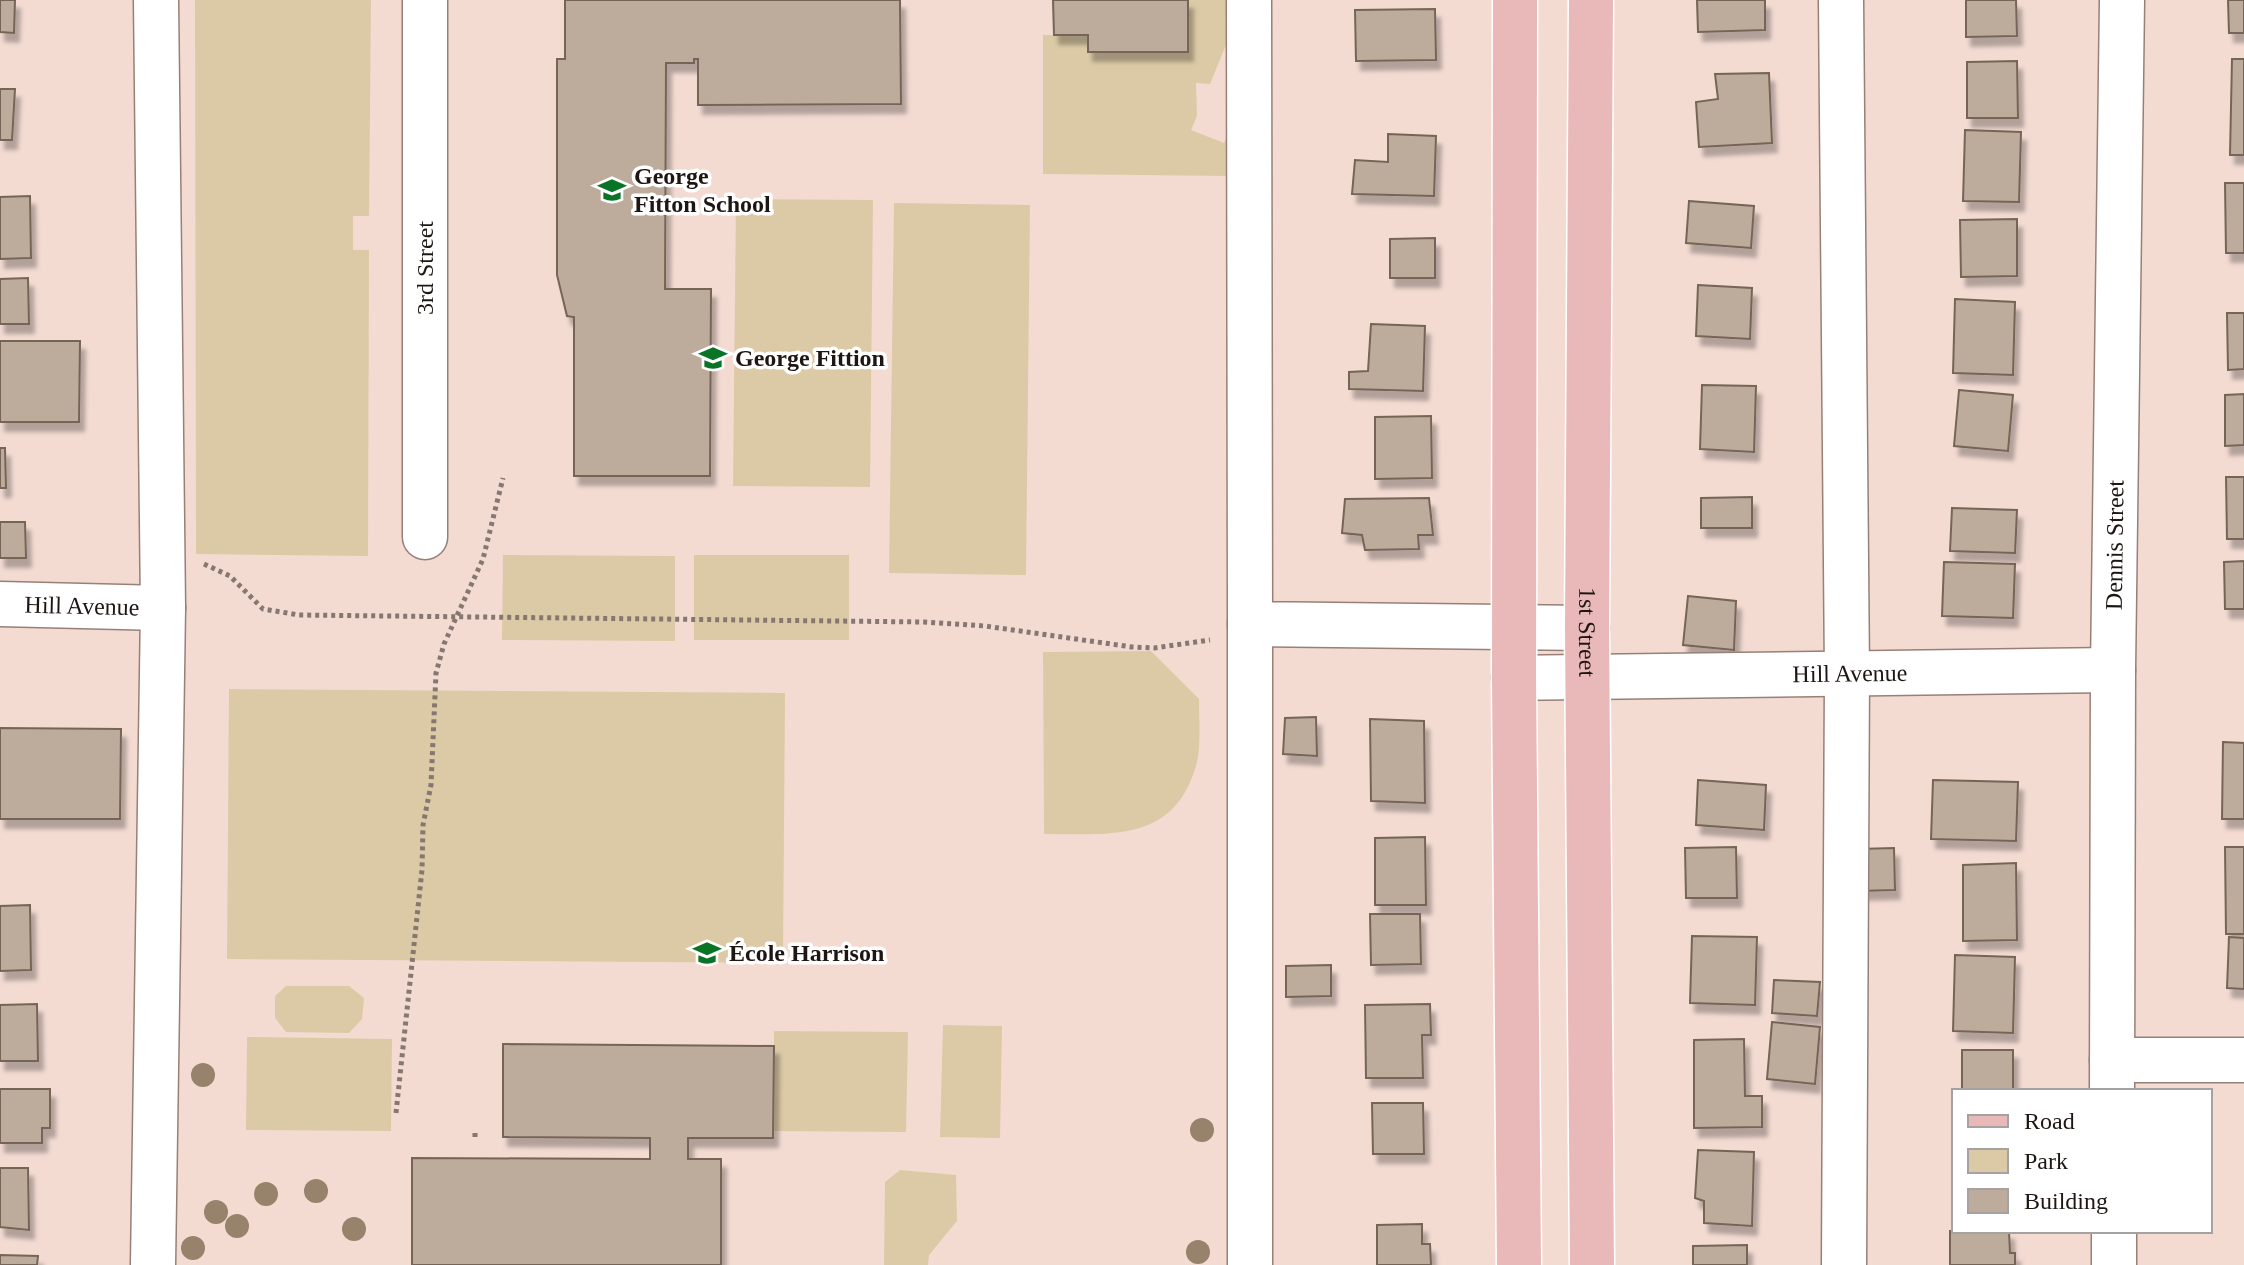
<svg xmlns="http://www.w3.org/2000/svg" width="2244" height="1265" font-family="'Times New Roman',serif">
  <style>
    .green { fill: #dccaa6 }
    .building { fill: #bdac9c; stroke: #766557; stroke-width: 2; filter: url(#shadow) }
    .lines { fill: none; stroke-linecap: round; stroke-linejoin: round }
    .minor-casing { stroke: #968078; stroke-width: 47 }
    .major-casing { stroke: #fff; stroke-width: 47 }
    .path { stroke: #877771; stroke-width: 5; stroke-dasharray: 4 4; stroke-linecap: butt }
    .minor { stroke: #fff; stroke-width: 44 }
    .major { stroke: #e8b9b8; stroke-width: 44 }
    .tree { fill: #97826b }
    .labels { text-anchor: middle; stroke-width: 7; stroke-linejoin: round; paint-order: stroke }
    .poi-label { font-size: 24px; font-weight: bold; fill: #1e1613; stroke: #fff; text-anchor: start }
    .street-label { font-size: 24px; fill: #1e1613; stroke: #fff }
  </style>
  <defs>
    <filter id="shadow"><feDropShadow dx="5" dy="9" stdDeviation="2" flood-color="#0004"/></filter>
  </defs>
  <rect width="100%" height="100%" fill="#f3dbd2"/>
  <!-- green -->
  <path class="green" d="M195 0H371L369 216H353V250H369L368 556 196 554Z
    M1188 0H1230V35L1210 84 1196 83 1197 116 1191 130 1224 143 1230 130V176L1043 174V35H1088V52H1188Z
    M736 199 873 200 870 487 733 486Z
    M894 203 1030 205 1026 575 889 573Z
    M503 555 675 556V641L502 640Z
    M694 555H849V640H694Z
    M1151 651 1199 699C1199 719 1201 743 1197 762 1176 843 1112 834 1044 834L1043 652Z
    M229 689 785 693 783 963 227 959Z
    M286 986H349L364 998 362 1019 349 1033 286 1032 275 1018V996Z
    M943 1025 1002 1026 1000 1138 940 1137Z
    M774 1031 908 1032 906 1132 773 1131Z
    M247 1037 392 1039 391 1131 246 1130Z
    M900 1170 956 1175 957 1221 929 1255 928 1265H884L885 1182Z"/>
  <!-- building -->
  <path class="building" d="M0 0H15L14 33 0 32Z
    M565 0H900L901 104 698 105V59H694V63H666L665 289H711L710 476H574V317L567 316 557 275V59H565Z
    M1053 0H1188V52H1088V35H1054Z
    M1697 0H1765V30L1698 32Z
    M1966 0H2016L2017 36 1966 37Z
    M2228 0H2244V33H2229Z
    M1435 9 1436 60 1356 61 1355 10Z
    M2232 59H2244V155H2230Z
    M2017 61 2018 118H1967V62Z
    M1769 73 1772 143 1699 147 1696 102 1718 99 1715 74Z
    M0 89H15L12 140H0Z
    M1965 130 2021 132 2019 202 1963 201Z
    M1388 134 1436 136 1434 196 1352 194 1355 160 1388 162Z
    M2225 183H2244V253H2226Z
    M30 196 31 258 0 259V197Z
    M1689 201 1754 206 1751 248 1686 243Z
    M2017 219V276L1961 277 1960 220Z
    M1435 238V278H1390V239Z
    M28 278 29 324H0V279Z
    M1698 285 1752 288 1750 339 1696 336Z
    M1955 299 2015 302 2013 375 1953 373Z
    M2227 313H2244V369L2228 370Z
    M1371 324 1425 326 1423 391 1349 389V372L1368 371Z
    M0 341H80L79 422H0Z
    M1702 385 1756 386 1754 452 1700 449Z
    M1959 390 2013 395 2008 451 1954 446Z
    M2244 394V445L2225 446V395Z
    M1431 416 1432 478 1375 479V417Z
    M0 448H5L6 488H0Z
    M2226 477H2244V539H2227Z
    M1752 497V528H1701V498Z
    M1429 498 1433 535H1418L1419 549 1365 550 1362 535 1342 533 1345 499Z
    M1952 508 2017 510 2015 553 1950 551Z
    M0 522H25L26 558H0Z
    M2244 561V609H2225L2224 562Z
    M1944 562 2015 564 2013 618 1942 616Z
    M1688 596 1736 601 1734 650 1683 645Z
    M1316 717 1317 756 1283 754 1285 718Z
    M1370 719 1424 721 1425 803 1371 801Z
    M0 728 121 729 120 819H0Z
    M2223 742 2244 743V819H2222Z
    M1698 780 1766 785 1764 830 1696 825Z
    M1933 780 2018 782 2016 841 1931 839Z
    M1425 837 1426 905H1375V838Z
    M1736 847 1737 898H1686L1685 848Z
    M2225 847H2244V934H2226Z
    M1894 848 1895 890 1858 891V849Z
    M2016 863 2017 940 1963 941V865Z
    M30 905 31 970 0 971V906Z
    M1370 914H1420L1421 964 1371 965Z
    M1692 936 1757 937 1755 1005 1690 1003Z
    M2229 937 2244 938V989L2227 988Z
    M1955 955 2015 957 2013 1033 1953 1031Z
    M1331 965V996L1286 997V966Z
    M1774 980 1820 982 1817 1016 1772 1013Z
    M37 1004 38 1061H0V1005Z
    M1430 1004 1431 1035H1422L1423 1078H1366L1365 1005Z
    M1772 1022 1820 1027 1815 1084 1767 1079Z
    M1744 1039 1745 1096H1762V1127L1694 1128V1040Z
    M503 1044 774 1046 773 1138H688V1159H721V1265H412V1158L650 1159V1138L503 1137Z
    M1962 1050H2013V1091H1962Z
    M0 1089H50V1128H42V1143H0Z
    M1372 1103H1423L1424 1154H1373Z
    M1698 1150 1754 1152 1752 1226 1704 1223V1201L1695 1198Z
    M0 1168H28L29 1230 0 1227Z
    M1422 1224V1244H1430L1431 1265H1377V1225Z
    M1950 1231H2009L2010 1253H2015V1265H1950Z
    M1747 1245V1265H1693V1246Z
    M0 1255 38 1256 37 1265H0Z"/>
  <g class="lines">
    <!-- minor casing -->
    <g class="minor-casing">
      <g id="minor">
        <path d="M1249 0 1250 624 1587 628"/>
        <path d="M1841 0 1847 674 1844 1265"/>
        <path d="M425 537V0"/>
        <path id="s1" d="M0 604 163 608"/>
        <path d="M1250 624V1265"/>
        <path id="s2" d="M1514 678 2113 670"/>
        <path d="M2112 1060H2244"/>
        <path id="s3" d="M2112 1091 2113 670 2122 0"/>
        <path d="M2114 1231V1265"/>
        <path d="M153 1265 163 608 156 0"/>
      </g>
    </g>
    <!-- major casing -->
    <g class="major-casing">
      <g id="major">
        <path d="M1515 0 1514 678 1519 1265"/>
        <path id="s4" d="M1591 0 1587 628 1592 1265"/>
      </g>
    </g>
    <!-- path -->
    <path class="path" d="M204 564 230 576 263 609 299 615 924 622 985 626 1132 647 1154 648 1210 640
      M396 1113 422 870 423 825 431 785 436 673 444 644 483 559 503 478
      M475 1133V1138"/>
    <!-- minor -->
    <use href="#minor" class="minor"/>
    <!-- major -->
    <use href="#major" class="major"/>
  </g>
  <!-- trees -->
  <g class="tree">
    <circle cx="203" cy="1075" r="12"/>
    <circle cx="1202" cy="1130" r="12"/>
    <circle cx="316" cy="1191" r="12"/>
    <circle cx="266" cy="1194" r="12"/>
    <circle cx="216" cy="1212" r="12"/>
    <circle cx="237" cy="1226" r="12"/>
    <circle cx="354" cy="1229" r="12"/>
    <circle cx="193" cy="1248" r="12"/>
    <circle cx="1198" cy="1252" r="12"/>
  </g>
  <!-- icons -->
  <defs>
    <g id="school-bare" transform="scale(2.16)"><path d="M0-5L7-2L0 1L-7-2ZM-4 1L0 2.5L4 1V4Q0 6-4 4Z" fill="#097426" stroke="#fff" stroke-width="2.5" paint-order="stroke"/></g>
  </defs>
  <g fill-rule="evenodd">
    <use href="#school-bare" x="612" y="190"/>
    <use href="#school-bare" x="713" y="358"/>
    <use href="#school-bare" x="707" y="953"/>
  </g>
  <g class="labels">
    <!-- poi labels -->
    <g class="poi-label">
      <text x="634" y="184">George<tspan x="634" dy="28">Fitton School</tspan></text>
      <text x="735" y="366">George Fittion</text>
      <text x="729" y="961">École Harrison</text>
    </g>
    <!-- street labels -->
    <g class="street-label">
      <text transform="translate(425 268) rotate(-90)" y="8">3rd Street</text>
      <text dy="8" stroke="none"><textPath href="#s3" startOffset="546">Dennis Street</textPath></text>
      <text dy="8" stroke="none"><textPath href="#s1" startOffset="82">Hill Avenue</textPath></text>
      <text dy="8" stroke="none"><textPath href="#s4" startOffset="632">1st Street</textPath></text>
      <text dy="8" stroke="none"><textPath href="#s2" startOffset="336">Hill Avenue</textPath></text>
    </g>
  </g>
  <!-- legend -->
  <rect x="1952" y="1089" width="260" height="144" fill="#ffffff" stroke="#a5a2a1" stroke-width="2"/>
  <rect x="1968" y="1115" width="40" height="12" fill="#e8b9b8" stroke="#a5a2a1" stroke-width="2"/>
  <text x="2024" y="1129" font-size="24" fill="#1e1613">Road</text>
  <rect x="1968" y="1149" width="40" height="24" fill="#dccaa6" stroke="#a5a2a1" stroke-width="2"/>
  <text x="2024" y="1169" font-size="24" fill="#1e1613">Park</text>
  <rect x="1968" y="1189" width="40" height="24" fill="#bdac9c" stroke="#a5a2a1" stroke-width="2"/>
  <text x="2024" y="1209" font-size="24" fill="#1e1613">Building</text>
</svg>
